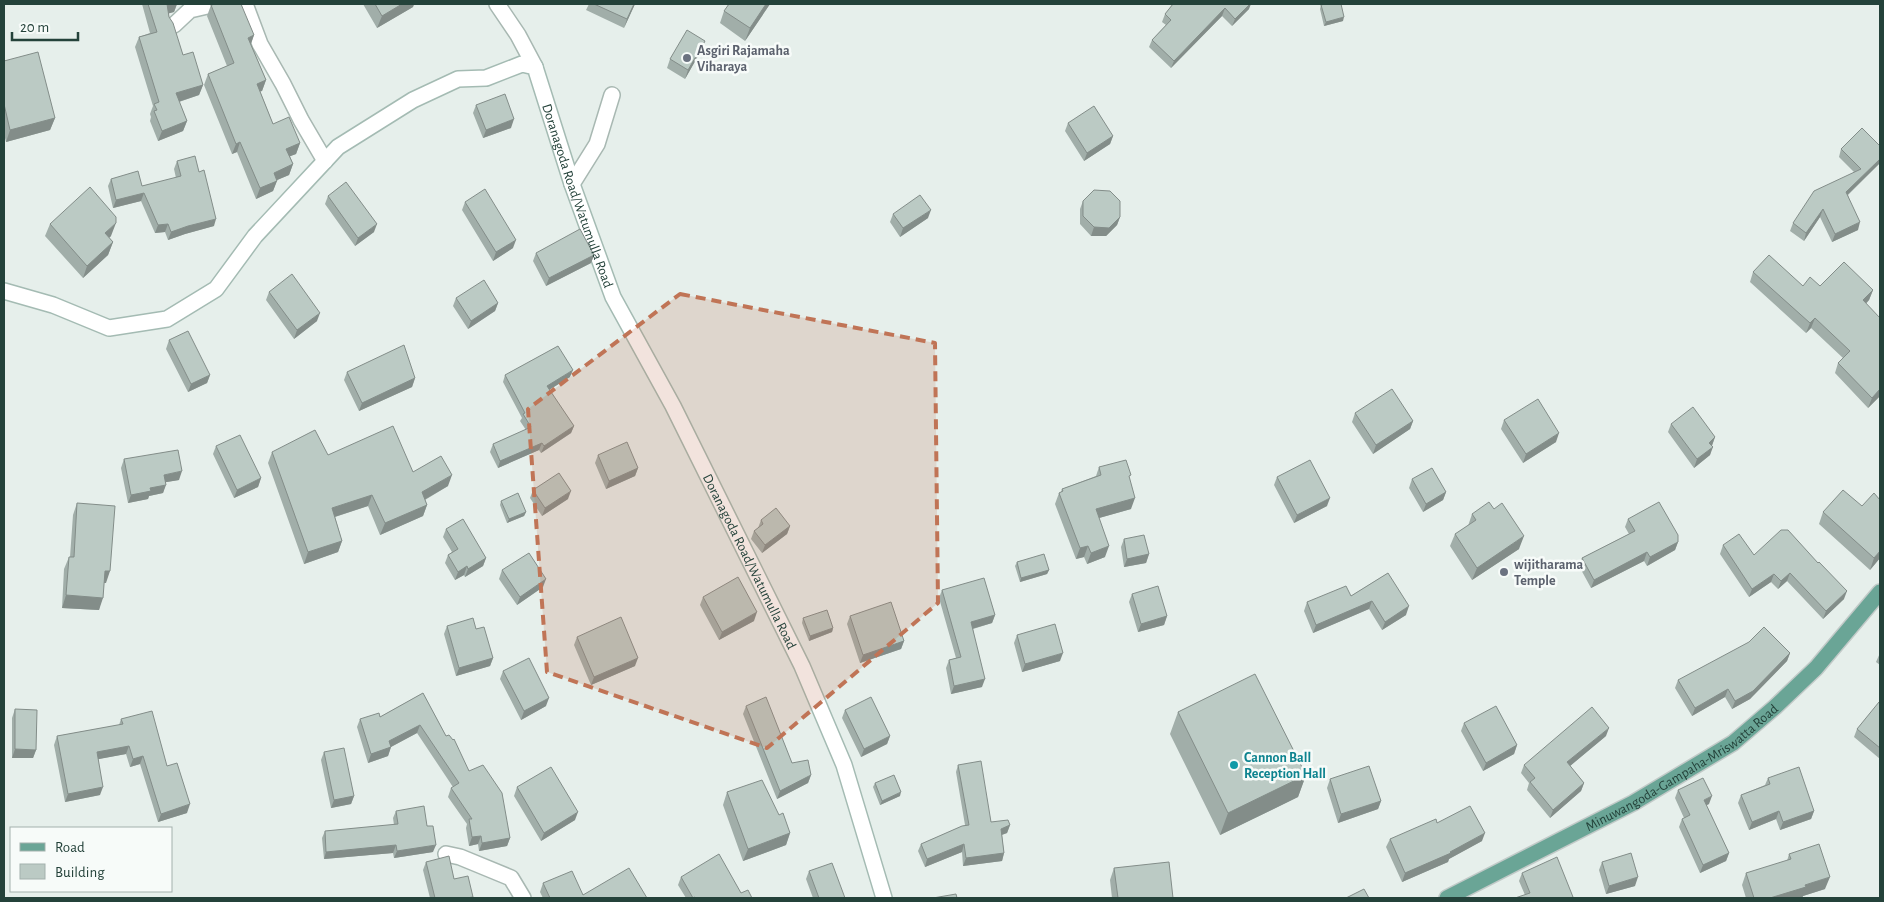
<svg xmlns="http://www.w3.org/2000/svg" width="1884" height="902" font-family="'Alegreya Sans',sans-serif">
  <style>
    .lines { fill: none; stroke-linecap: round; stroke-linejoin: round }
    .street-casing { stroke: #a8b8b2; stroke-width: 18 }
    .secondary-casing { stroke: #a4bbb3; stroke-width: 18 }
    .primary-casing { stroke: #c2cac8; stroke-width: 18 }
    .street { stroke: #fff; stroke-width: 15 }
    .secondary { stroke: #fff; stroke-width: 15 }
    .primary { stroke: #6aa596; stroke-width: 15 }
    .wall { fill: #a1aea9 }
    .shaded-wall { fill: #838d89 }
    .building { fill: #bbcac4; stroke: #838d89 }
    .marked { fill: #c07456; fill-opacity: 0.2; stroke: #c07456; stroke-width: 4; stroke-dasharray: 10 6; stroke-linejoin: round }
    .worship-dot { fill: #6b7280; stroke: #f7fbf9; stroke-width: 2 }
    .culture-dot { fill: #0f9aa8; stroke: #f7fbf9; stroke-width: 2 }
    .labels { text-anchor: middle; stroke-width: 5; stroke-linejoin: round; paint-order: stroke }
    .worship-label { font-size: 14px; font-weight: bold; fill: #5b616d; stroke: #f7fbf9; text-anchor: start }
    .street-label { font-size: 14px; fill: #24423a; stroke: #f7fbf9 }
    .culture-label { font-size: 14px; font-weight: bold; fill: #0d838f; stroke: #f7fbf9; text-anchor: start }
  </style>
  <rect width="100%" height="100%" fill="#e6efeb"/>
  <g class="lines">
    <!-- street casing -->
    <g class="street-casing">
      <path id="street" d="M245 4 260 44 283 84 301 120 325 161
        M497 4 518 35 535 67
        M174 25 190 10 216 4
        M572 184 597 144 612 95
        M446 854 460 857 511 878 523 898"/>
    </g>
    <!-- secondary casing -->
    <g class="secondary-casing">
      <g id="secondary">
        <path id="s1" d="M4 291 53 305 109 328 167 319 216 289 255 236 338 147 413 100 458 79 486 78 522 64 535 67 572 184 613 297 673 406 802 666 844 765 884 898"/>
      </g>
    </g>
    <!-- primary casing -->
    <g class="primary-casing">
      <g id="primary">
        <path id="s2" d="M1447 898 1633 803 1733 743 1775 707 1816 668 1880 592"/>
      </g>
    </g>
    <!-- street -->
    <use href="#street" class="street"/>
    <!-- secondary -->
    <use href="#secondary" class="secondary"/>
    <!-- primary -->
    <use href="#primary" class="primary"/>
  </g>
  <!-- wall -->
  <path class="wall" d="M142 4H177L174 12 168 13 169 17 183 55 203 85 199 95 179 102 187 121 183 131 158 141 150 121 151 117 150 114 153 106 135 47 139 37 150 33Z
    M363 4H414L413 7 377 28Z
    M589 4H635L624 28 586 10Z
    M729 4H770L745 41 720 23 724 11Z
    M1173 4 1249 9 1232 26 1222 16 1171 68 1149 47 1152 40 1166 25 1162 22 1165 14Z
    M211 5 254 35 251 44 266 80 262 91H260L273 124 300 143 296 154 290 156 293 164 289 175 277 180 273 191 256 199 237 152 232 154 204 85 208 74 227 66 207 16Z
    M1321 5 1343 21 1324 26 1320 9Z
    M702 49 685 79 667 68 670 59Z
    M4 61 55 118 50 130 6 142 4 134Z
    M476 105 511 128 483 138 473 113Z
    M1068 123 1113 136 1110 144 1084 161 1065 131Z
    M1880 146V163L1848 195 1858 230 1832 242 1820 217 1804 241 1790 231 1793 223 1854 172 1839 157 1841 149Z
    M177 161 214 226 185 234 168 240 165 232 155 233 141 201 113 208 108 186 111 179 142 186 176 178 174 169Z
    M328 196 374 232 355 246 325 204Z
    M1083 201 1120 217 1117 225 1106 236H1091L1080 224V209Z
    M465 202 513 248 493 261 462 210Z
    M893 214 928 218 900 237 890 222Z
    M50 224 111 236 109 238 113 242 108 255 83 278 45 236Z
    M536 253 594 255 591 263 546 286 533 261Z
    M1753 272 1803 286 1873 290 1869 300 1866 304 1880 396 1868 408 1835 373 1838 363 1843 358 1811 328 1806 333 1750 282Z
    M269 292 317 321 294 339 266 300Z
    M456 298 498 303 495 311 468 329 453 306Z
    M169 340 210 375 207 383 188 392 166 349Z
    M347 372 415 378 412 387 359 411 344 380Z
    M505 375 570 377 549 390 574 426 571 433 541 453 539 450 498 468 490 452 493 444 526 430 520 421 522 418 503 382Z
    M1355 413 1413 421 1410 429 1373 454 1352 422Z
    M1504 420 1556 442 1523 463 1501 429Z
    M1671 424 1715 437 1712 446 1710 455 1694 468 1668 432Z
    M216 446 261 478 258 487 234 498 213 454Z
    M272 452 328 455 413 472 448 486 425 500 427 505 423 516 380 535 368 506 335 517 342 541 338 552 304 564 268 463Z
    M598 455 638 468 635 476 606 489 595 463Z
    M124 459 179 480 166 482 163 493 149 496 148 499 128 503 121 468Z
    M1099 467 1129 479 1131 509 1099 518 1105 557 1087 564 1084 557 1076 559 1055 504 1059 493 1061 492 1062 489 1096 476Z
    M1277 477 1327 506 1294 523 1274 485Z
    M1412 479 1446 492 1443 500 1423 512 1409 488Z
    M533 490 568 499 542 516 530 498Z
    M501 501 526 512 524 516 507 523 500 505Z
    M77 503 106 583H104L99 610 62 608 64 569 69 557H70L73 515Z
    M1823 512 1880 558 1870 570 1819 524Z
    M1472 514 1519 549 1472 580 1450 546 1455 534 1468 526Z
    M1628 519 1678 542 1675 550 1647 566 1644 561 1591 588 1579 566 1582 558 1629 534 1625 527Z
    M761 520 790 526 787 534 762 553 751 539 754 531 758 528Z
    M446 529 486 558 483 566 465 577 464 575 455 580 445 563 448 555 452 552 443 537Z
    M1124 539 1149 554 1146 563 1124 567 1121 547Z
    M1723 545 1754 555 1844 599 1823 619 1787 581 1778 589 1771 582 1749 597 1720 554Z
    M1017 562 1049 570 1047 574 1020 582 1015 566Z
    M502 570 543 587 517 605 499 579Z
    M1388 573 1406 615 1382 630 1369 609 1313 633 1304 611 1307 602 1351 596Z
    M942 590 995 615 992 623 973 629 982 687 951 694 946 668 949 660 956 658 939 598Z
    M1132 594 1167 616 1164 625 1138 632 1129 602Z
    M703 597 754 621 719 640 700 605Z
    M850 616 904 641 901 649 860 663 847 624Z
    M803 618 833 628 832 632 809 641 802 623Z
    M447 626 476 629 493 658 490 666 456 676 444 634Z
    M1017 635 1060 661 1022 672 1014 643Z
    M577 637 635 666 591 685 574 645Z
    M1790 653 1787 661 1750 699 1732 709 1725 697 1692 716 1675 688 1678 680Z
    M1880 653V665L1876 662Z
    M503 671 546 706 521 720 500 679Z
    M423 693 446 736 469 771 510 838 507 846 479 851 478 844 469 846 466 828 467 824 448 797 451 788 453 787 417 733 391 747 388 756 368 763 357 727 360 719 380 717Z
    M1880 703V759L1854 737 1857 729Z
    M746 706 792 763 811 775 808 783 777 799 743 714Z
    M15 709 36 750 33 758H12V718Z
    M845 710 890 736 887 744 861 757 842 718Z
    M1178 712 1306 775 1298 797 1220 835 1170 734Z
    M121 719 167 766 187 813 158 822 140 764 130 767 126 754 98 759 100 795 65 802 54 745 57 736 119 725Z
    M1464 723 1517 745 1514 754 1483 771 1461 731Z
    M1606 736 1570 766 1584 783 1581 791 1550 818 1527 790 1529 783 1521 773 1524 765Z
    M324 752 354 796 351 804 331 808 321 760Z
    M958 765 991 822 1010 825 1007 833 1002 835 1004 853 1002 861 963 866 962 852 925 867 918 851 921 844 965 825 956 772Z
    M1768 778 1814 811 1811 819 1780 830 1776 819 1749 830 1738 803 1741 795 1765 785Z
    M1330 779 1381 801 1378 809 1338 823 1327 788Z
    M875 783 900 796 880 805 873 787Z
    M517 787 575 820 541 841 514 796Z
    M1678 790 1709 804 1706 805 1729 853 1726 861 1700 873 1679 827 1682 819 1684 818 1675 798Z
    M727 792 790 833 786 845 743 861 723 805Z
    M396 811 433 852 394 858 393 853 324 859 322 838 325 831 394 825 393 818Z
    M1437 823 1482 841 1449 859 1448 862 1402 882 1386 847 1390 839Z
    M1789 854 1825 889 1803 896 1802 898H1746L1742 885 1746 873 1787 861Z
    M426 862 454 879 473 897 472 898H430L423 870Z
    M1602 862 1635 886 1606 894 1599 870Z
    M1114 868 1173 898H1112L1110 880Z
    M809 871 845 898H813L806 879Z
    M1522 873 1573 898 1525 895 1519 881Z
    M681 877 752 898H686L678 885Z
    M543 883 583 895 647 898H543L540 892Z"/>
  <!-- shaded-wall -->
  <path class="shaded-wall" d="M167 4H177L174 12 163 15Z
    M402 4H414L413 7 377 28 382 16Z
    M634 4H635L624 28 627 19Z
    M766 4H770L745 41 750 28Z
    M1250 4H1251L1249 9 1232 26 1235 19Z
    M1225 8 1222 16 1171 68 1174 61Z
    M1344 17 1343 21 1324 26 1326 22Z
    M254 35 250 46 248 38Z
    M705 41 702 49 685 79 688 70Z
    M266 80 262 91 253 94 257 84Z
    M203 85 199 95 172 104 176 93Z
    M55 118 50 130 6 142 10 130Z
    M514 119 511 128 483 138 486 130Z
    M187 121 183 131 158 141 162 131Z
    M1113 136 1110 144 1084 161 1087 153Z
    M240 142 237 152 232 154 236 144Z
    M300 143 296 154 283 159 286 149Z
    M1880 159V163L1843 199 1846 192Z
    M293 164 289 175 270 183 274 173Z
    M277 181 273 191 256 199 260 188Z
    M144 193 141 201 113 208 116 200Z
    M1823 209 1820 217 1804 241 1806 233Z
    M931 210 928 218 900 237 903 228Z
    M1120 217 1117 225 1106 236H1091L1094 227Z
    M216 219 214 226 185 234 168 240 171 232 188 226Z
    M1860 222 1858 230 1832 242 1835 234Z
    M116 223 111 236 100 246 105 233Z
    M168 224 165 232 155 233 158 225Z
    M377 224 374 232 355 246 358 238Z
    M516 240 513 248 493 261 496 252Z
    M113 242 108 255 83 278 87 266Z
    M594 255 591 263 546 286 549 278Z
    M1873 290 1869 300 1859 310 1863 300Z
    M498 303 495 311 468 329 471 321Z
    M320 313 317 321 294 339 297 330Z
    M1815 318 1811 328 1806 333 1810 323Z
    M573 370 570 377 544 393 547 386Z
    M210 375 207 383 188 392 191 384Z
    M415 378 412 387 359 411 362 403Z
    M1880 389V396L1868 408 1872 398Z
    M1413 421 1410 429 1373 454 1376 445Z
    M574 426 571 433 541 453 544 446Z
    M1559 433 1556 442 1523 463 1526 454Z
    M1715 437 1712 445 1706 451 1709 443Z
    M542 443 539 450 498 468 500 461Z
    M1713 447 1710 455 1694 468 1697 459Z
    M638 468 635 476 606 489 609 481Z
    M182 471 179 480 161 483 164 475Z
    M452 475 448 486 417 504 422 492Z
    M261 478 258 487 234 498 237 490Z
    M166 485 163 493 149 496 148 499 128 503 131 495 150 488Z
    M571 491 568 499 542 516 545 508Z
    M1446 492 1443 500 1423 512 1426 504Z
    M372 495 368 506 328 519 332 508Z
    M1135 498 1131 509 1092 520 1096 509Z
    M1330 498 1327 506 1294 523 1297 515Z
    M427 505 423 516 380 535 385 523Z
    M526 512 524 516 507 523 509 519Z
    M790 526 787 534 762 553 765 545Z
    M1524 536 1519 549 1472 580 1477 568Z
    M342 541 338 552 304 564 308 552Z
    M1678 542 1675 550 1647 566 1650 557Z
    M1088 546 1084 557 1076 559 1080 548Z
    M1109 546 1105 557 1087 564 1091 553Z
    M1880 551V558L1870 570 1874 558Z
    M1647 552 1644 561 1591 588 1594 580Z
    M1149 554 1146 563 1124 567 1127 559Z
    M486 558 483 566 465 577 468 569Z
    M467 566 464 575 455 580 458 572Z
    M1049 570 1047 574 1020 582 1021 578Z
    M105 571H110L106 583H101Z
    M1790 573 1787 581 1778 589 1781 581Z
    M1774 574 1771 582 1749 597 1752 589Z
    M546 579 543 587 517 605 520 597Z
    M1847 591 1844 599 1823 619 1826 611Z
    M66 595 103 598 99 610 62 608Z
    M1372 601 1369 609 1313 633 1316 625Z
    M1409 606 1406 615 1382 630 1385 622Z
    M757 612 754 621 719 640 722 632Z
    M995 615 992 623 968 630 971 622Z
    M1167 616 1164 625 1138 632 1141 624Z
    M833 628 832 632 809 641 810 636Z
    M904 641 901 649 860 663 863 655Z
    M1063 653 1060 661 1022 672 1025 664Z
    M1790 653 1787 661 1750 699 1732 709 1735 701Z
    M493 658 490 666 456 676 459 668Z
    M638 658 635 666 591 685 594 677Z
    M985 679 982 687 951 694 954 686Z
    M1728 689 1725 697 1692 716 1695 708Z
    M549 698 546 706 521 720 524 711Z
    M420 725 417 733 387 749 391 747 388 756 368 763 371 754 389 741Z
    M1609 728 1606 736 1564 771 1567 762Z
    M890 736 887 744 861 757 864 749Z
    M1517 745 1514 754 1483 771 1486 763Z
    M129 746 126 754 94 760 97 752Z
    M15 749 36 750 33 758H12Z
    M143 756 140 764 130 767 133 759Z
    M811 775 808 783 777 799 780 791Z
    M1306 775 1298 797 1220 835 1228 813Z
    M1584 783 1581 791 1550 818 1553 810Z
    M103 787 100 795 65 802 68 794Z
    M901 792 900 796 880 805 882 801Z
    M354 796 351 804 331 808 334 800Z
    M1712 796 1709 804 1701 808 1704 800Z
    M1381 801 1378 809 1338 823 1341 814Z
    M190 804 187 813 158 822 161 814Z
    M1779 811 1776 819 1749 830 1752 822Z
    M1814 811 1811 819 1780 830 1783 822Z
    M578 812 575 820 541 841 544 833Z
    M1010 825 1007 833 998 836 1001 829Z
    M790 833 786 845 743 861 748 849Z
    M1485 833 1482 841 1449 859 1448 862 1402 882 1405 873 1450 852Z
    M481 836 478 844 469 846 472 837Z
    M510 838 507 846 479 851 482 843Z
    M964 844 962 852 925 867 927 859Z
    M396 845 393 853 324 859 326 852Z
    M436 845 433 852 394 858 397 851Z
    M1004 853 1002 861 963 866 966 858Z
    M1729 853 1726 861 1700 873 1703 865Z
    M1638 877 1635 886 1606 894 1609 886Z
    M1830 877 1825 889 1803 896 1802 898H1770L1805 885Z"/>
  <!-- building -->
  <path class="building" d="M148 4H170H167L169 17 173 23 183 55 193 52 203 85 176 93 187 121 162 131 154 111 157 110 154 104 159 102 139 37 157 32Z
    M216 4H241L254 35 248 38 266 80 257 84 273 124 289 117 300 143 286 149 293 164 274 173 277 181 260 188 240 142 236 144 208 74 234 63 211 5Z
    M375 4H402L382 16Z
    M594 4H634L627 19Z
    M729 4H766L750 28 724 11Z
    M1173 4H1250L1235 19 1225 8 1174 61 1152 40 1171 20 1165 14Z
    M1325 4H1341L1344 17 1326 22 1321 5Z
    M687 30 705 41 688 70 670 59Z
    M38 52 55 118 10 130 4 104V61Z
    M505 94 514 119 486 130 476 105Z
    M1094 106 1113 136 1087 153 1068 123Z
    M1862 128 1880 146V159L1846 192 1860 222 1835 234 1823 209 1806 233 1793 223 1814 191 1861 169 1841 149Z
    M195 156 199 172 204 170 216 219 188 226 171 232 168 224 158 225 144 193 116 200 111 179 138 171 142 186 181 176 177 161Z
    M346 182 377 224 358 238 328 196Z
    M90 187 116 217V223L105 233 113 242 87 266 50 224Z
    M485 189 516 240 496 252 465 202Z
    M1094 190 1110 191 1120 201V217L1109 228 1094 227 1083 216V201Z
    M920 195 931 210 903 228 893 214Z
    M580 229 594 255 549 278 536 253Z
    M1769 255 1803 286 1810 277 1820 286 1844 262 1873 290 1863 300 1880 318V389L1872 398 1838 363 1850 351 1815 318 1810 323 1753 272Z
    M292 274 320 313 297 330 269 292Z
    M484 280 498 303 471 321 456 298Z
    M188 331 210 375 191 384 169 340Z
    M404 345 415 378 362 403 347 372Z
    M558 346 573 370 547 386 574 426 544 446 542 443 500 461 493 444 531 427 523 414 525 413 505 375Z
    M1392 389 1413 421 1376 445 1355 413Z
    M1538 399 1559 433 1526 454 1504 420Z
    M1693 407 1715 437 1709 443 1713 447 1697 459 1671 424Z
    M393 426 413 472 441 456 452 475 422 492 427 505 385 523 372 495 332 508 342 541 308 552 272 452 315 430 328 455Z
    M240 435 261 478 237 490 216 446Z
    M627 442 638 468 609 481 598 455Z
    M178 450 182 471 164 475 166 485 150 488 151 491 131 495 124 459Z
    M1126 460 1131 475 1129 476 1135 498 1096 509 1109 546 1091 553 1088 546 1080 548 1059 493 1063 491 1062 489 1101 475 1099 467Z
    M1310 460 1330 498 1297 515 1277 477Z
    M1432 468 1446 492 1426 504 1412 479Z
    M559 473 571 491 545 508 533 490Z
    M1843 490 1862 506 1874 493 1880 500V551L1874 558 1823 512Z
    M518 493 526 512 509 519 501 501Z
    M1489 502 1494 509 1502 503 1524 536 1477 568 1455 534 1476 520 1472 514Z
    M1659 502 1678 535V542L1650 557 1647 552 1594 580 1582 558 1635 531 1628 519Z
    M77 503 115 506 110 571H105L103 598 66 595 69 557H74Z
    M776 508 790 526 765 545 754 531 763 524 761 520Z
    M463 519 486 558 468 569 467 566 458 572 448 555 458 549 446 529Z
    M1781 530H1788L1818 563 1819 562 1847 591 1826 611 1790 573 1781 581 1774 574 1752 589 1723 545 1739 534 1754 555Z
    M1144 535 1149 554 1127 559 1124 539Z
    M529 553 546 579 520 597 502 570Z
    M1044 554 1049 570 1021 578 1017 562Z
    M1388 573 1409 606 1385 622 1372 601 1316 625 1307 602 1346 586 1351 596Z
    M738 577 757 612 722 632 703 597Z
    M984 578 995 615 971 622 985 679 954 686 949 660 961 657 942 590Z
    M1158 586 1167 616 1141 624 1132 594Z
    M891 602 904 641 863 655 850 616Z
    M827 610 833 628 810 636 803 618Z
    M621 617 638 658 594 677 577 637Z
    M473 618 476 629 484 627 493 658 459 668 447 626Z
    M1055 624 1063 653 1025 664 1017 635Z
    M1764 627 1790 653 1753 691 1735 701 1728 689 1695 708 1678 680 1749 642Z
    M529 658 549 698 524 711 503 671Z
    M1255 674 1306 775 1228 813 1178 712Z
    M423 693 446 736 449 735 453 740 454 739 469 771 483 765 502 793 510 838 482 843 481 836 472 837 469 819H472L451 788 459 783 420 725 389 741 391 747 371 754 360 719 379 713 380 717Z
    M766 697 792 763 808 760 811 775 780 791 746 706Z
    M871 697 890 736 864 749 845 710Z
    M1879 702 1880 703V748L1857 729Z
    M1496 706 1517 745 1486 763 1464 723Z
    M1592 707 1609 728 1567 762 1584 783 1553 810 1530 782 1535 778 1524 765Z
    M15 709 37 710 36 750 15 749Z
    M152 711 167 766 177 763 190 804 161 814 143 756 133 759 129 746 97 752 103 787 68 794 57 736 123 724 121 719Z
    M344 748 354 796 334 800 324 752Z
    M981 761 991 822 1008 820 1010 825 1001 829 1004 853 966 858 964 844 927 859 921 844 962 826 969 825 958 765Z
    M1369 766 1381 801 1341 814 1330 779Z
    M551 767 578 812 544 833 517 787Z
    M1799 767 1814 811 1783 822 1779 811 1752 822 1741 795 1770 784 1768 778Z
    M894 775 901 792 882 801 875 783Z
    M1703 778 1712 796 1704 800 1729 853 1703 865 1682 819 1690 815 1678 790Z
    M762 780 779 815 783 813 790 833 748 849 727 792Z
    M424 806 427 826H433L436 845 397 851 396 845 326 852 325 831 398 824 396 811Z
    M1470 806 1485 833 1450 852 1451 853 1405 873 1390 839 1436 819 1437 823Z
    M1819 844 1830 877 1805 885 1806 887 1770 898H1754L1746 873 1791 859 1789 854Z
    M1631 853 1638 877 1609 886 1602 862Z
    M719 854 741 893 748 890 752 898H695V897L693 898 681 877Z
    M449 856 454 879 468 876 473 897 467 898H435L426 862Z
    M1557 857 1573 897 1570 898H1515L1530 893 1522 873Z
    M1169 862 1173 898H1118L1114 868Z
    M832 863 845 898H819L809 871Z
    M629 868 647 898H550L543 883 572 871 583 895Z
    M1364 889 1369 898H1346Z
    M956 894 957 898H933Z"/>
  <!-- marked area -->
  <path class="marked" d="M680 294 935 343 938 603 767 748 547 672 528 409Z"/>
  <!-- markers -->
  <g class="worship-dot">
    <circle cx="687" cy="58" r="5"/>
    <circle cx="1504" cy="572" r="5"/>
  </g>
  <circle class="culture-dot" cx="1234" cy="765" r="5"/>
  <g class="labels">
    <!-- worship labels -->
    <g class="worship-label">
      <text x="697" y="55">Asgiri Rajamaha<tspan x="697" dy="16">Viharaya</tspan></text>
      <text x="1514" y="569">wijitharama<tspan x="1514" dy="16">Temple</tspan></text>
    </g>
    <!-- street labels -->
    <g class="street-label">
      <text dy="5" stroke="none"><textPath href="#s1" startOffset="769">Doranagoda Road/Watumulla Road</textPath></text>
      <text dy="5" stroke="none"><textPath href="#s1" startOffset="1174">Doranagoda Road/Watumulla Road</textPath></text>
      <text dy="5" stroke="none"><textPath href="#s2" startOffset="269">Minuwangoda-Gampaha-Mriswatta Road</textPath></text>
    </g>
    <!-- culture labels -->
    <g class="culture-label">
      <text x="1244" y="762">Cannon Ball<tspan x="1244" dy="16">Reception Hall</tspan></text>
    </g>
  </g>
  <!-- border -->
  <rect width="1884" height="902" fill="none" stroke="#24423a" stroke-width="10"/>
  <!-- legend -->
  <rect x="10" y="827" width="162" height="65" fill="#f7fbf9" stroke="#a3b1ad"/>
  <rect x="20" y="843" width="25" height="8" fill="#6aa596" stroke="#a3b1ad"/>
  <text x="55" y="852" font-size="15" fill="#24423a">Road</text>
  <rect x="20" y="864" width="25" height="15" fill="#bbcac4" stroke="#a3b1ad"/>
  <text x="55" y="877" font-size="15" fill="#24423a">Building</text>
  <!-- scale -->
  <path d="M12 32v8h66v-8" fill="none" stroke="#24423a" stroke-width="2.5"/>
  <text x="20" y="32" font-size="15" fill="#24423a" stroke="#f7fbf9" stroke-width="4" paint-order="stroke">20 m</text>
</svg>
